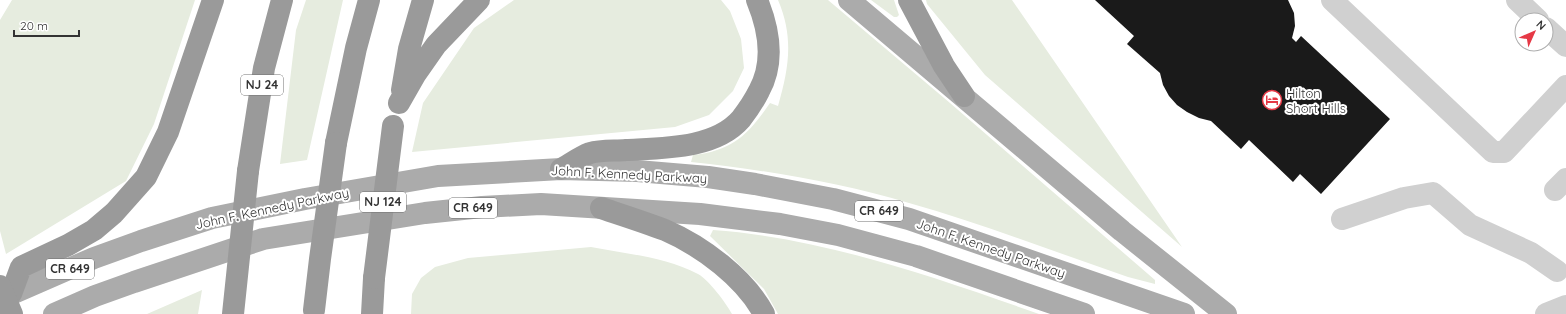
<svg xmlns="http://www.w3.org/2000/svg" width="1566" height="314" font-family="Quicksand,sans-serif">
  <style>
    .green { fill: #e6ecdf }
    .building { fill: #1a1a1a }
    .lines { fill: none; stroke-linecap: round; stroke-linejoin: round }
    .minor { stroke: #d0d0d0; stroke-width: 22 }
    .major { stroke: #ababab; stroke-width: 22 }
    .highway { stroke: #9a9a9a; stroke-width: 22 }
    .highway-bridge { stroke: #9a9a9a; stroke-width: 22 }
    .labels { text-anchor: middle; stroke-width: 4; stroke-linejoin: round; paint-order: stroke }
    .shield { fill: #fff; stroke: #707070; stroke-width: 1 }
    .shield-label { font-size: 12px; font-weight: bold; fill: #333 }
    .poi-label { font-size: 13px; fill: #333; stroke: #fff; text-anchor: start }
    .street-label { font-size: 13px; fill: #333; stroke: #fff }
  </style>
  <rect width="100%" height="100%" fill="#fff"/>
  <!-- green -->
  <path class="green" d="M12 0H195L154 124 126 181 6 254 0 231V20Z
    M306 0H343L307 160 280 164 296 30Z
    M514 0H721L730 11 741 39 744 68 733 91 709 115 675 127 412 152 423 103 474 28Z
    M778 0H828L950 103 1155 280V284L1128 277C1055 252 983 224 909 203 838 182 765 170 691 162L693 155C732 151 748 135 770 103L778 106C789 68 794 37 778 0Z
    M871 0H894L899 15 897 17H894Z
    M926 0H1012L1182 247 985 75 927 4Z
    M713 230C824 238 934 277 1039 314H778L764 289 710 236Z
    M591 247C627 254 666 257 698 274 709 280 726 303 732 314H411L412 294 421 278 435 267 468 258Z
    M202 290 198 314H147Z"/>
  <!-- building -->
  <path class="building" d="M1095 0H1288L1294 13 1295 26 1292 38 1296 42 1301 36 1390 119 1321 194 1300 174 1293 182 1249 140 1241 149 1211 121 1199 118 1187 112 1177 105 1169 96 1163 85 1160 73 1127 44 1134 36Z"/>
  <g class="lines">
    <!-- minor -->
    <path class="minor" d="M1332 0 1493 152H1504L1566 86
      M1517 0 1538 20
      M1546 28 1566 46
      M1555 190 1566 179
      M1342 219 1404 198 1433 193 1470 225 1531 253 1557 271
      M1546 314 1566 306"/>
    <!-- major -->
    <path class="major" d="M849 0 1122 231 1226 314
      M0 299 94 258 141 241 212 218 305 199 438 176 561 169 637 171 708 177 755 184 833 199 909 219 1184 314
      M54 314 95 296 134 282 263 239 425 213 482 207 541 204 700 214 780 224 838 235 916 256 1084 314"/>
    <!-- highway -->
    <path class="highway" d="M909 0 944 66 964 96
      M402 90 409 49 423 0
      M399 103 415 75 436 45 479 0
      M336 143 356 48 369 0
      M561 169C570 164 580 157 590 153 601 150 615 151 626 150 663 148 715 149 741 119 748 110 754 101 759 91 775 62 769 29 757 0
      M248 171 264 68 282 0
      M601 208C622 215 644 222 665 230 702 246 745 278 764 314
      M11 294 21 267 68 245 94 230 114 213 146 177 168 132 213 0
      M372 314 374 278"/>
    <!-- highway-bridge -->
    <path class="highway-bridge" d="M374 278 393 126
      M0 286 12 314
      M314 310 320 259 336 143
      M233 314 248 171"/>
  </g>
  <!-- icons -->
  <defs>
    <g id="hotel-ring" transform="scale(1)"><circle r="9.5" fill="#fff" stroke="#e63946" stroke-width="1.5"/><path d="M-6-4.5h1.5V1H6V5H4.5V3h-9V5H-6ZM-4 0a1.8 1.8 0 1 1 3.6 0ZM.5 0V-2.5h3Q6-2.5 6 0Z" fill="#e63946"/></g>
  </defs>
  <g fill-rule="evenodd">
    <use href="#hotel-ring" x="1272" y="100"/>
  </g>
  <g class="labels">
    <!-- shield labels -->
    <g class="shield">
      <rect x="241" y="75" width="42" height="20" rx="3"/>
      <rect x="360" y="192" width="46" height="20" rx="3"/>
      <rect x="449" y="198" width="48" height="20" rx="3"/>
      <rect x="855" y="201" width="48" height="20" rx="3"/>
      <rect x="46" y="259" width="48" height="20" rx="3"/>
    </g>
    <g class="shield-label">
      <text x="262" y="89">NJ 24</text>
      <text x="383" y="206">NJ 124</text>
      <text x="473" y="212">CR 649</text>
      <text x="879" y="215">CR 649</text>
      <text x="70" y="273">CR 649</text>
    </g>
    <!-- poi labels -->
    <g class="poi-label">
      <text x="1286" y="98">Hilton<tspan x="1286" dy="15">Short Hills</tspan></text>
    </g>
    <!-- street labels -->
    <g class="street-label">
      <text transform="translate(629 174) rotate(3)" y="5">John F. Kennedy Parkway</text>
      <text transform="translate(272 208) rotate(-12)" y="5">John F. Kennedy Parkway</text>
      <text transform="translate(991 248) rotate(19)" y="5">John F. Kennedy Parkway</text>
    </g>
  </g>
  <!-- north arrow -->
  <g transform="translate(1534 32) rotate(45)"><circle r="19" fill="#ffffff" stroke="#adadad"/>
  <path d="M0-3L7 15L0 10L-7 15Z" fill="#e63946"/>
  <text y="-6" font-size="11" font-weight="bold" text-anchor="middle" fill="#333333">N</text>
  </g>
  <!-- scale -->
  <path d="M14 30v6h65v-6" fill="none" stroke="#333333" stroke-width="2"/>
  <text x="20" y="30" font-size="12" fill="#333333" stroke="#ffffff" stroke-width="3" paint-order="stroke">20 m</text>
</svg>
